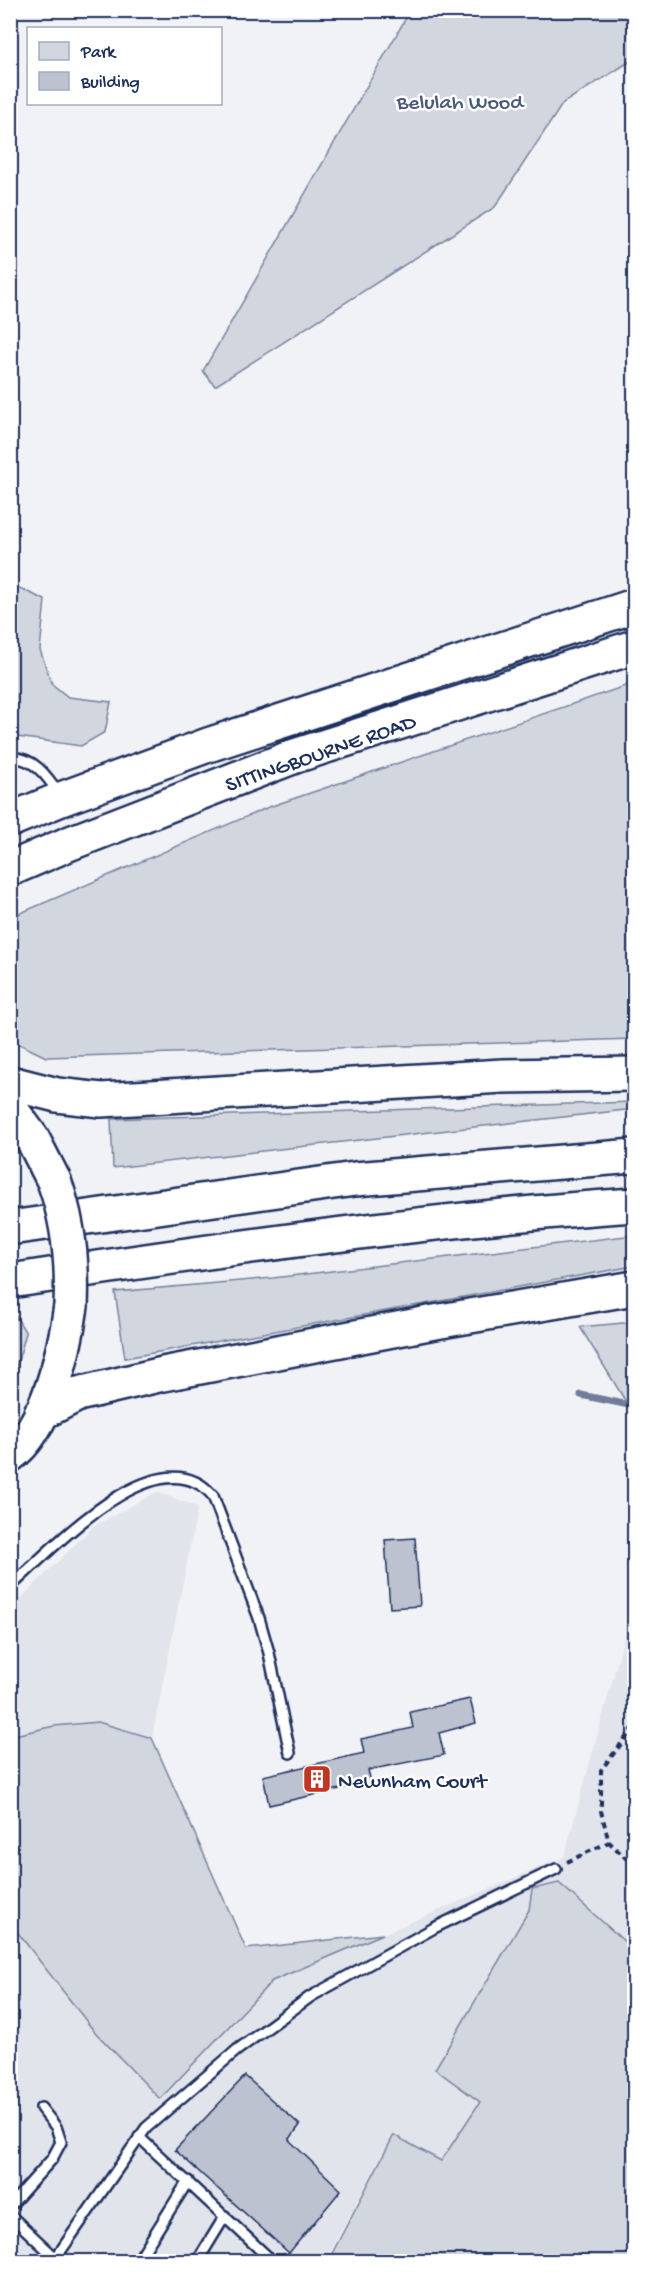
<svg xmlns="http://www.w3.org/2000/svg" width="645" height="2272" font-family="'Gochi Hand',sans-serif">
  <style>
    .built { fill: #e1e4ea }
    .green { fill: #d2d6df; stroke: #76829e; stroke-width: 1.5 }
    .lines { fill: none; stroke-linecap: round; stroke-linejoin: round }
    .stream { stroke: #707c9a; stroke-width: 7 }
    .building { fill: #bcc2d0; stroke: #1b2f5e; stroke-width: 1.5 }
    .lane-casing { stroke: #1b2f5e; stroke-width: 14 }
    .highway-casing { stroke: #1b2f5e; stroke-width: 38 }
    .path { stroke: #1b2f5e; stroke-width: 4; stroke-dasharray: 6 4.5; stroke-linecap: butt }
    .lane { stroke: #fff; stroke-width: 9 }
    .highway { stroke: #fff; stroke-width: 33 }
    .highway-bridge-casing { stroke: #1b2f5e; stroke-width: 38; stroke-linecap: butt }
    .highway-bridge { stroke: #fff; stroke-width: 33 }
    .labels { text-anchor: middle; stroke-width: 5; stroke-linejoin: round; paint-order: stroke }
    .park-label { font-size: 22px; fill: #49597e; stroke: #fff }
    .street-label { font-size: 22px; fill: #1b2f5e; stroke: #fff }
    .poi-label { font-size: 22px; fill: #1b2f5e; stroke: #fff; text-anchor: start }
  </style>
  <rect width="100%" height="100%" fill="#f1f2f5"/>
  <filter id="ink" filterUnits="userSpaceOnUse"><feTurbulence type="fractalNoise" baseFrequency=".0167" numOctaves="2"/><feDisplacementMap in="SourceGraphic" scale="12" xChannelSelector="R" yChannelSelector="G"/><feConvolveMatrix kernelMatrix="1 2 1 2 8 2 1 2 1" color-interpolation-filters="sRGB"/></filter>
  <g filter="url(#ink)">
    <!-- built -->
    <path class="built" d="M157 1492 198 1507 152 1738 98 1722 54 1726 16 1735 11 1742V1608L94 1526Z
      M634 1601V1950L559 1883 532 1889 529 1910 480 2101 441 2161 394 2135 325 2261H11L10 1924 94 2031 160 2098 272 1981 564 1857Z"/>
    <!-- green -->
    <path class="green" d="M410 11H634V59L563 103 495 207 215 386 203 371Z
      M11 584 45 600 40 650 52 684 68 697 111 702 105 732 81 746 11 736Z
      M634 683V1039L46 1057 11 1040V917L269 807Z
      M634 1102V1109L113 1168 111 1119Z
      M634 1235V1266L125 1358 115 1292 273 1278Z
      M12 1310 26 1333 15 1372 11 1381Z
      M634 1322V1415L580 1327Z
      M98 1722 152 1738 246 1949 383 1934 272 1981 160 2099 94 2031 11 1924V1742L15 1735 54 1726Z
      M559 1883 634 1950V2261H328L394 2135 441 2161 480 2102 435 2069 529 1910 532 1889Z"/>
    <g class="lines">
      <!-- stream -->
      <path class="stream" d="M581 1395 634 1406"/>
    </g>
    <!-- building -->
    <path class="building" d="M415 1538 420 1606 390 1608 385 1540Z
      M470 1699 476 1723 439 1733 444 1755 368 1770 371 1782 269 1805 263 1776 364 1753 361 1739 413 1728 410 1712Z
      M245 2076 300 2125 289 2140 341 2190 289 2253 175 2150Z"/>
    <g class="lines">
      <!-- lane casing -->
      <g class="lane-casing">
        <path id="lane" d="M10 758C33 756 48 777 59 794
          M10 1587C50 1551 159 1432 213 1496L259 1618 269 1653 290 1753
          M139 2137 269 2258 267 2262
          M10 2206 52 2159 61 2142 56 2127 41 2108
          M10 2215 60 2262
          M53 2262 146 2128 237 2050 310 1997 434 1928 556 1869
          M137 2262 188 2181
          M197 2262 225 2216"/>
      </g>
      <!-- highway casing -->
      <g class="highway-casing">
        <path id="highway" d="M10 820 61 799 208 745 634 606
          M10 869 68 844 295 756 634 647
          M10 1083 57 1095 101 1100 503 1076 634 1074
          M10 1108 32 1138 54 1181
          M10 1228 355 1179 634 1156
          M10 1281C218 1250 425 1219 634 1205
          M41 1413 78 1394 163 1374 429 1323 634 1288
          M10 1455C48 1428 65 1349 71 1306"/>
      </g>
      <!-- path -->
      <path class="path" d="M634 1727 601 1770V1811L609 1842 634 1866
        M567 1862 609 1842"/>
      <!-- lane -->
      <use href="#lane" class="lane"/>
      <!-- highway -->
      <use href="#highway" class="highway"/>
      <!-- highway-bridge casing -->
      <g class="highway-bridge-casing">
        <path id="highway-bridge" d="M54 1181C69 1222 73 1262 71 1306"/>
      </g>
      <!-- highway-bridge -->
      <use href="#highway-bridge" class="highway-bridge"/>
    </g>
  </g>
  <!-- icons -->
  <defs>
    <g id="building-square" transform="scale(1.5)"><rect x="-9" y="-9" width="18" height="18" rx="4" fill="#c8321e" stroke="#fff"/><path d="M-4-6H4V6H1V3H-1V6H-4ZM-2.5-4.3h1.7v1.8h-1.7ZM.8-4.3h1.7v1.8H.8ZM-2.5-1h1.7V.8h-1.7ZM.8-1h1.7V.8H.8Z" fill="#fff"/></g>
  </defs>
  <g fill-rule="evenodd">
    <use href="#building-square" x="317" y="1779"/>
  </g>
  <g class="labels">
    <!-- park labels -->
    <g class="park-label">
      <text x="460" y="108">Belulah Wood</text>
    </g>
    <!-- street labels -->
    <g class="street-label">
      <text transform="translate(320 751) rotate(-19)" y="8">SITTINGBOURNE ROAD</text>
    </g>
    <!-- poi labels -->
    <g class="poi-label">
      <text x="338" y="1787">Newnham Court</text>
    </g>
  </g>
  <!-- margin -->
  <rect width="645" height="2272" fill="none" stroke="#fff" stroke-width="36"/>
  <rect x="18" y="18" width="609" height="2236" fill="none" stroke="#1b2f5e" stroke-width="2" filter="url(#ink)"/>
  <!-- legend -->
  <rect x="27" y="27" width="195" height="78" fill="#ffffff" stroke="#a4acbf" stroke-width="1.5"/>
  <rect x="39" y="42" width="30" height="18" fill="#d2d6df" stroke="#a4acbf" stroke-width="1.5"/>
  <text x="81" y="57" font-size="18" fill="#1b2f5e">Park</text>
  <rect x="39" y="72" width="30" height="18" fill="#bcc2d0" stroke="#a4acbf" stroke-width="1.5"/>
  <text x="81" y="87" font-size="18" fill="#1b2f5e">Building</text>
</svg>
